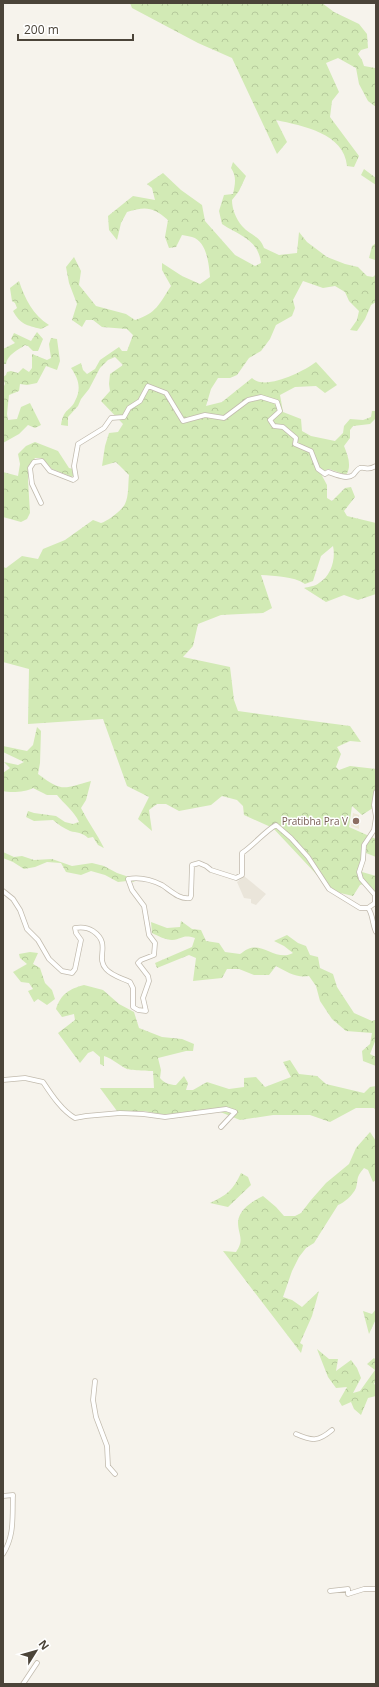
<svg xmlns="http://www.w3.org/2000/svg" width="379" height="1687" font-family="'Open Sans',sans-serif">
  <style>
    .residential { fill: #eae5da }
    .education { fill: #efe8d6 }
    .forest { fill: url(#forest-crowns) }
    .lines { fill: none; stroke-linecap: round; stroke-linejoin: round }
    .minor-casing { stroke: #c2bbae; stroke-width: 5.5 }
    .minor { stroke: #fff; stroke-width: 4 }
    .education-dot { fill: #8d6e63; stroke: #fff; stroke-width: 1.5 }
    .labels { text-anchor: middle; stroke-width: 3; stroke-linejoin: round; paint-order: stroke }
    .education-label { font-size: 10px; fill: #785e54; stroke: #fff; text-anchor: end }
  </style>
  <defs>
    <pattern id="forest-crowns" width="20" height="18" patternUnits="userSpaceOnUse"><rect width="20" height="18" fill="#d2eab5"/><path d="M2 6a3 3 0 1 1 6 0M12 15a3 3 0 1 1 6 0" fill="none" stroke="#b6ca9c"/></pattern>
  </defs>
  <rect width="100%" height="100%" fill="#f6f3ec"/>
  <!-- residential -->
  <path class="residential" d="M244 876 266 894 256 905 251 903V899L244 898 237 882Z"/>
  <!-- education -->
  <path class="education" d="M353 813 359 815V829L351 826Z"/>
  <!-- forest -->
  <path class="forest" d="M130 3H322L334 12 359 24 367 34 368 48 361 50 358 54 362 60 364 66 375 68 376 67V107L368 101 359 84 356 68 338 58 326 63 339 92 332 101 330 117 359 156 354 167 347 166C344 133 303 126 276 120L287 142 277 154 232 58 198 43 132 8Z
    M233 162 246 176 239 191 232 200C232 209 236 219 242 226 250 235 260 236 264 248L279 255 297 253 299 232 307 242 327 257 345 264 358 267 367 276 373 277 376 274V302L371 305 365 319 357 331 350 330 357 320 359 311 349 301 345 292 335 286 323 288 303 281 293 300 295 308 292 316 276 325 270 339 261 351 249 358 237 375 230 378H218L211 389 206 406 222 402 252 378C254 380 258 382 260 382 276 385 304 371 316 362L337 385 325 393 316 386 295 387 280 395 283 412 301 419 302 431 311 436 335 441 343 433 344 426 350 419 363 420 371 417 372 411H375L376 418 370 424 353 426 350 430V438L344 446C348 456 352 466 346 475L329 469 320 472 327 485V498L332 501 345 488 351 487 355 497 344 511 347 516 376 523V594L358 600 344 595 326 602 304 588C308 587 316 586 319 583 331 576 336 559 333 546L321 556 313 581 305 584C293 576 275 576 261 575L272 608 263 613 221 615 198 624 193 646 183 657 230 667 234 700 238 711 350 726 361 742 350 741 337 747 341 754 336 767 339 770 350 766 376 769V806L362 815 352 806 349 827 376 839V857L366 853 362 872 376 876V896L366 883 360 885 353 896 332 891 273 828 244 815 243 806 237 800 222 796 211 805 179 811 166 804H157L149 810 152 831 138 819 149 797 127 786 103 719 28 724 29 669 3 662V567L6 568 22 556 38 559 43 549 65 540 93 520 101 523C108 521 121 511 125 504 129 496 128 483 129 475L116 462 102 466 105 446 109 433 118 432 123 424 101 401 110 391 109 384 110 374 123 365 115 357 108 360 100 368 89 389 81 399 78 406 68 417V426L61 425C64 407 70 412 75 401 82 388 78 378 71 368L81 363 83 370 87 374 95 369 100 360 119 347 122 351H127L133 335 127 329 102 327 93 320H86L82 327 72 320 77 304 69 283 66 267 74 257 81 271 79 285 96 306 126 314 135 320C157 313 159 304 171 286L162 270V263L182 276 200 284 210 277C209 265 207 241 192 237 189 236 186 236 182 235L176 247 169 248 165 237 168 220C153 207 146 206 127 212L121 223 117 240 109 230 108 216 133 196 155 200 152 188 147 184 163 173 181 190 202 205 205 221 235 255 255 266 261 263C258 239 240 236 222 224L219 211 224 195 233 194C235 184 237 177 231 168Z
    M364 169 376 178V185L361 175Z
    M376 243V260H375L369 258 372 246Z
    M19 281C25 299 33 315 49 325L41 329C26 325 21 325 13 311L17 308 15 303 12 301 10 288Z
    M37 332 43 339 38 351H33L28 346 25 345C18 350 7 355 6 364H3V349L15 343 11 339 14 333 31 341Z
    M51 338 57 339 60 361 57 370 46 366 37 383 27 385 20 384 19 391 9 395 7 414 8 420 17 419 21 407 30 403 41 425 35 428 28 425 19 434 3 443V388L5 384 3 377 6 375 7 372 11 371 18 373 23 368 29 372 32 368V354L47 360 51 358 49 344Z
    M35 442 58 451 69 468 73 469 74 475 72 477 52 469 41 458H35L29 467 28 480 30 513 27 519 21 522 3 517V472L18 476 20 464 18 454 26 446Z
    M37 727 41 731 40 763 38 774C62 792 63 789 91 781L86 800 81 808C88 822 97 834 104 848L98 845 93 837 88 838C82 832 77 833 70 831 63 828 58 824 53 820L34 821 26 817 28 811 34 813 56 816 65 822 73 824 79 822C74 811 64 804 57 795H47L33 788C26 792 11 793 3 791V773L10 768 4 762 18 765 24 762 3 752V746L27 751 33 745Z
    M3 852 14 857 22 856 34 860 52 859 72 866 92 863 104 866 117 873 129 877 135 882 127 881 118 882 105 875 91 871 81 875 66 872 61 863 47 862 35 867 24 869 13 862 3 858Z
    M181 921 192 929 201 930 206 941 219 943 225 952 240 954C242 953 245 950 248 949 263 942 277 962 293 953L284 946 274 941 287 935 298 943 306 946 310 955 318 957 320 968 333 974 337 987 354 1013 372 1021 376 1020V1039L370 1054 376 1057V1066L363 1061 362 1051 370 1044 372 1033 346 1031 332 1019 320 1001 316 986 309 976C296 978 287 972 276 966L269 975H254L239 969H227L222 978 193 981 196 958 189 955 157 968 155 963 192 947 195 938C182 934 183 939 172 940 166 940 158 936 152 933L151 922 167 928 180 927Z
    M30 952 38 953 33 964 40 968 45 983 52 990 55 999 47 1005 38 999 34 1002 28 991 33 989 29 983 21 982 13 972 27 964 20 958 19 954Z
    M84 985 103 990 119 1004 134 1012 139 1028 162 1037 182 1039 194 1044 193 1051H186L158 1058 161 1070 160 1078C164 1083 170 1085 176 1085L184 1076 188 1083 186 1090H193L207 1082 229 1089 244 1087V1078L256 1077 265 1087 291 1077 283 1062 290 1060 299 1074 317 1076 326 1084 364 1093 370 1087 376 1086V1111L374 1108H356L330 1122 310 1115H273L240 1120 213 1109 165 1115 144 1111H117L100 1088H154L153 1071C148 1071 129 1070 127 1069 119 1065 113 1059 104 1056V1066L100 1064V1057L93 1051 88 1053 80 1063 58 1033 75 1020 74 1014 62 1017 56 1009C61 994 69 989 84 985Z
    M370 1132 376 1141V1180L373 1182 368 1170 364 1168C355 1179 359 1178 356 1188 353 1195 344 1203 338 1205L314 1243 306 1248 299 1257 292 1271 283 1297 292 1300 302 1307 319 1291 312 1316 300 1343 303 1345 301 1353 223 1251 236 1252C245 1239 238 1235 238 1222 239 1209 253 1201 263 1196L276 1207 284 1216H295L301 1213 311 1200 326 1183 349 1164 356 1148Z
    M241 1173 248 1177 251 1185 228 1207 210 1203C226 1196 234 1189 241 1173Z
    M376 1309V1319L369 1334 363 1311 372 1314Z
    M317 1349 329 1359H338L336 1371 351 1360 357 1368 361 1378 353 1393 360 1391 375 1370 367 1364 374 1358 376 1360V1380L374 1384 376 1385V1396L368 1398 361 1415 354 1409 351 1402 342 1406 339 1401 347 1387 336 1388 328 1377Z"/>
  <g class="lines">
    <!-- minor casing -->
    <g class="minor-casing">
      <path id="minor" d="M41 503 32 484 30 468 34 462 42 461 50 471 73 480 76 478 74 466 78 444 104 428 111 418 124 417 129 408 140 401 148 386 166 393 183 421 205 415 224 418 248 400 261 397 277 402 280 411 270 420 274 426 283 427 296 438 295 444 311 451 318 469 325 474 328 472C335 474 347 480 353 475 356 472 357 469 360 468 367 467 367 471 376 466
        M376 792 374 805 376 817 374 830 364 845 363 860 359 872 361 879 375 895V903L368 908C373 914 372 923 376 932
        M3 891 13 899 20 910 27 929 38 940 49 959 62 971 72 973 75 969 81 940 76 933 75 928C81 927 87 927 93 931 112 944 95 957 106 969 112 976 122 978 130 982L133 988V1007L138 1010 146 1011 143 998 149 981 148 976 138 963 141 960 154 955 155 943 149 935 144 906 132 890 128 879C139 877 152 880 162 885 170 890 179 900 190 898L191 896 192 865 199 863 206 866 211 870 236 878 242 875V853C255 844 264 832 276 825L291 838 308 857 329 889 360 908H368
        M3 1080 25 1078 43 1082C51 1094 62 1111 75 1118L86 1116 120 1113 143 1114 165 1117 226 1109 235 1112 221 1127
        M95 1381 93 1400 96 1417 107 1446 108 1466 115 1474
        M296 1434C312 1441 318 1442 332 1430
        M3 1496 13 1495C12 1517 15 1535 3 1554
        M330 1591 348 1589V1594L364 1589H375
        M23 1684 37 1663"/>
    </g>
    <!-- minor -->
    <use href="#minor" class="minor"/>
  </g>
  <!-- markers -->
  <circle class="education-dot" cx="356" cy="821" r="4"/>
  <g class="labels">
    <!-- education labels -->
    <g class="education-label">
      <text x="348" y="825">Pratibha Pra V</text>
    </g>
  </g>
  <!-- border -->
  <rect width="379" height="1687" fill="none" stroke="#4b4439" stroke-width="8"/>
  <!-- north arrow -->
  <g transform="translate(36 1651) rotate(53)" stroke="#ffffff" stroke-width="3" paint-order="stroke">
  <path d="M0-3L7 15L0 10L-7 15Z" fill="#4b4439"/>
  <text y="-6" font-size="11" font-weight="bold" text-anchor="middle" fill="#4b4439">N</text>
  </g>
  <!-- scale -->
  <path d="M18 34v6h115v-6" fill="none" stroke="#4b4439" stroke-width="2"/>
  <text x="24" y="34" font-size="12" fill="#4b4439" stroke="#ffffff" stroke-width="3" paint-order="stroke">200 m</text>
</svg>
